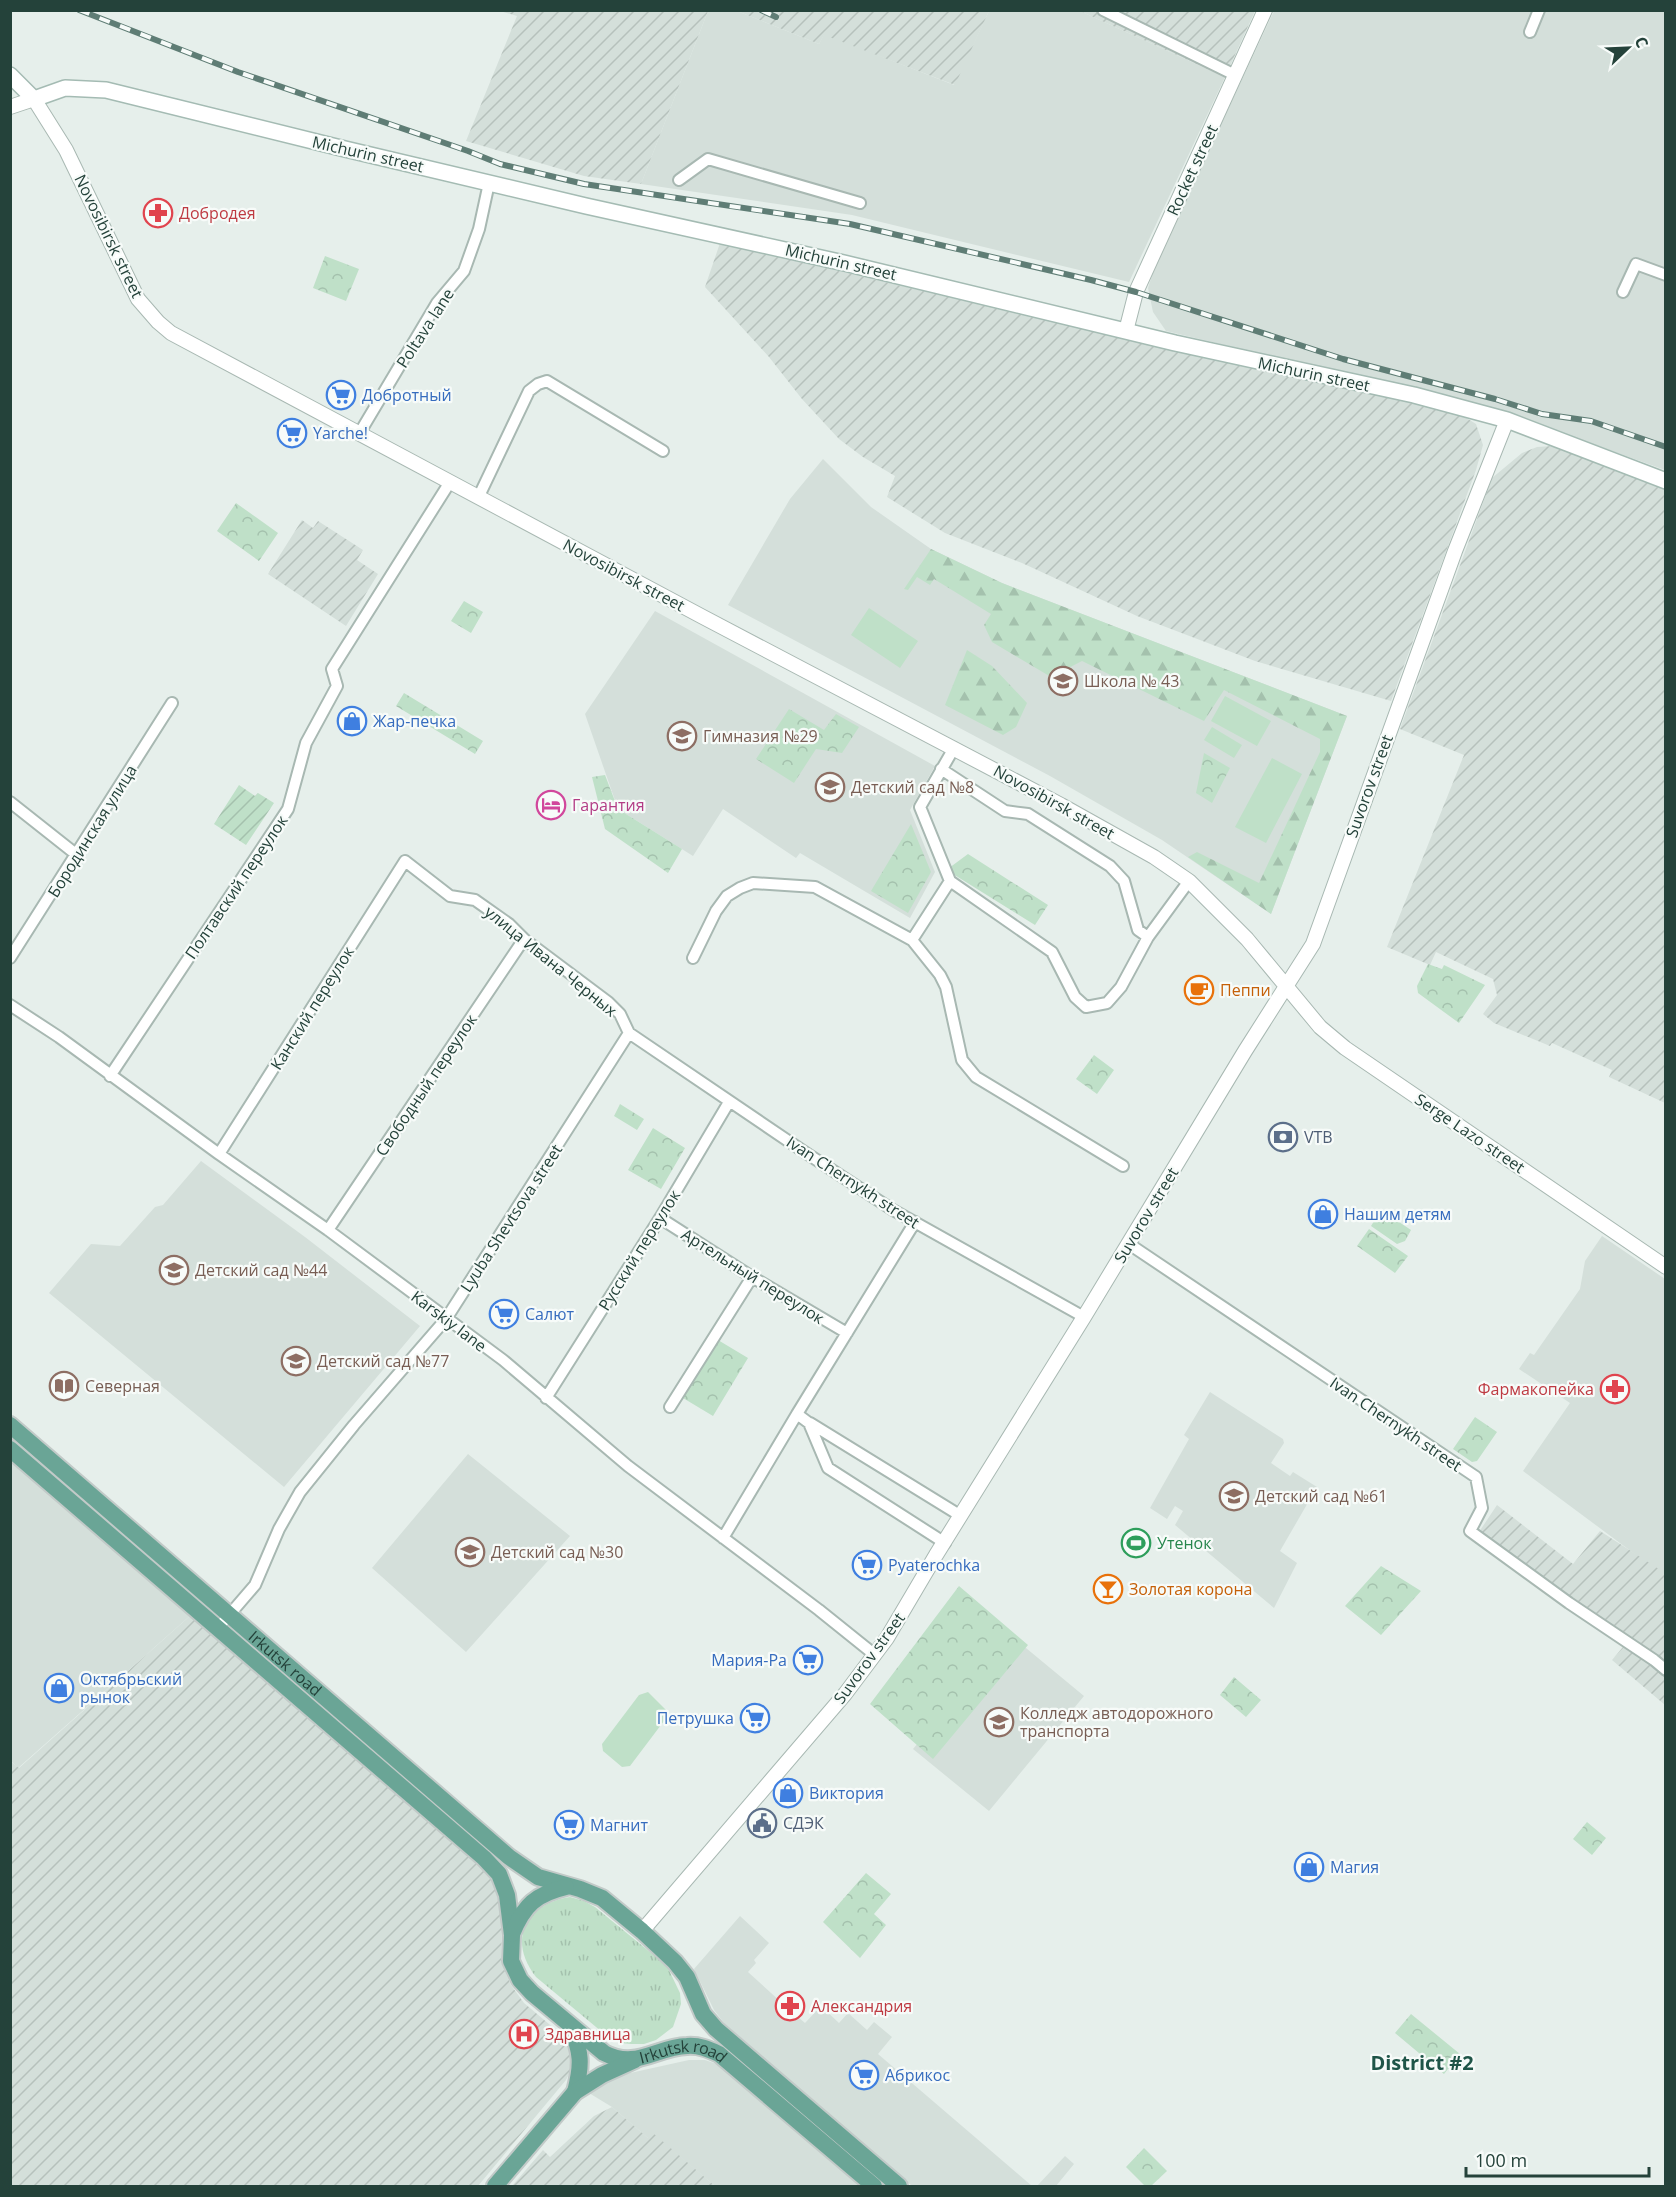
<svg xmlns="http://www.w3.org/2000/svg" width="1676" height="2197" font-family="'Open Sans',sans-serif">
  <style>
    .built { fill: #d4dfda }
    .industrial { fill: url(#industrial-furrows) }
    .grass { fill: url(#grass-tufts) }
    .forest { fill: url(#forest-firs) }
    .park { fill: url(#park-crowns) }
    .garden { fill: url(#garden-furrows) }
    .pitch { fill: #bfe0c8 }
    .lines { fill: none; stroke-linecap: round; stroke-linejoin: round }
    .minor-casing { stroke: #a8b8b2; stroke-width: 14 }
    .tertiary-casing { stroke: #a8b8b2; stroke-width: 16 }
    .secondary-casing { stroke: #a4bbb3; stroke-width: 18 }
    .primary-casing { stroke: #c2cac8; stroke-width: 20 }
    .minor { stroke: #fff; stroke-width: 10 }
    .tertiary { stroke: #fff; stroke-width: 14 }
    .secondary { stroke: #fff; stroke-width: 15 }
    .primary { stroke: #6aa596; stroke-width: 16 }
    .rail-casing { stroke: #5f7d75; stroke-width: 6 }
    .rail { stroke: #f7fbf9; stroke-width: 4; stroke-dasharray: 11; stroke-linecap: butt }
    .labels { text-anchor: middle; stroke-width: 4.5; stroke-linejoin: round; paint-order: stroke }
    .street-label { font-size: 16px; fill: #24423a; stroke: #f7fbf9 }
    .health-label { font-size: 16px; fill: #be3a42; stroke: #f7fbf9; text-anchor: start }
    .shop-label { font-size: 16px; fill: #366cbe; stroke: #f7fbf9; text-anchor: start }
    .education-label { font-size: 16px; fill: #785e54; stroke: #f7fbf9; text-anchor: start }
    .hotel-label { font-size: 16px; fill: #b23c85; stroke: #f7fbf9; text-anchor: start }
    .food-label { font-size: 16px; fill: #c56008; stroke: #f7fbf9; text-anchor: start }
    .service-label { font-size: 16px; fill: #4e5e75; stroke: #f7fbf9; text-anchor: start }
    .leisure-label { font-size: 16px; fill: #27864d; stroke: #f7fbf9; text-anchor: start }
    .quarter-label { font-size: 20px; font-weight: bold; fill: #1f5548; stroke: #f7fbf9 }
  </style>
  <defs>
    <pattern id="industrial-furrows" width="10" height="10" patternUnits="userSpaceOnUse" patternTransform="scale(1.5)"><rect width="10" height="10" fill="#d4dfda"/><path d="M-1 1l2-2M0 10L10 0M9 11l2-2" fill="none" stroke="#b6c1bc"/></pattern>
    <pattern id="grass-tufts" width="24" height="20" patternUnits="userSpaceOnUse" patternTransform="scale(1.5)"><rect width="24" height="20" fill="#bfe0c8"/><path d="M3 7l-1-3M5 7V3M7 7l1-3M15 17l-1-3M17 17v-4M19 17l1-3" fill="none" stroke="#a4c1ad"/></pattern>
    <pattern id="forest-firs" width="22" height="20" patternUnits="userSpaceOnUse" patternTransform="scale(1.5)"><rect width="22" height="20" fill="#bfe0c8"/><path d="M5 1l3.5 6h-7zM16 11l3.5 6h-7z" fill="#a4c1ad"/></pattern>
    <pattern id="park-crowns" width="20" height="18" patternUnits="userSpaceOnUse" patternTransform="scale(1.5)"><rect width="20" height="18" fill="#bfe0c8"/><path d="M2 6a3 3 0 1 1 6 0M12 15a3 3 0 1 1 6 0" fill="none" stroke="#a4c1ad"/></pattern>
    <pattern id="garden-furrows" width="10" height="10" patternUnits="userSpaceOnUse" patternTransform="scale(1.5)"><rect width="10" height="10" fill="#bfe0c8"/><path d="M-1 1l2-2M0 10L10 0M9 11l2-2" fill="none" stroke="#a4c1ad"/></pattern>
  </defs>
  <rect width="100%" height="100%" fill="#e6efeb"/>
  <!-- built -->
  <path class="built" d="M708 11H737L819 44 824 34 954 85 989 11H1080L1225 77 1129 282 852 215 641 184Z
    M1274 11H1665V470L1502 411 1166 331 1153 312 1148 288 1156 263Z
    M823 459 871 507 931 549 1002 583 1347 716 1271 914 1162 840 1050 776 728 605 790 499Z
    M655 611 935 766 910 810 935 872 910 918 800 853 796 858 723 809 693 856 618 809 585 714Z
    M201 1161 305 1237 420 1326 284 1487 49 1293 91 1244 120 1246 155 1207 163 1205Z
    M1602 1236 1665 1279 1666 1572 1663 1575 1523 1471 1570 1403 1519 1369 1530 1353 1534 1355 1580 1289 1585 1261Z
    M1210 1392 1283 1439 1284 1443 1271 1463 1290 1476 1293 1472 1317 1487 1280 1551 1297 1563 1274 1608 1175 1525 1183 1511 1175 1506 1167 1519 1150 1508 1189 1439 1184 1435Z
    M468 1454 570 1536 466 1652 372 1568Z
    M11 1462 191 1615 18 1768 11 1761Z
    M1009 1634 1084 1696 989 1811 913 1749Z
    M740 1916 769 1943 754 1960 756 1963 748 1972 782 2003 781 2006 789 2013 791 2011 805 2023 821 2006 839 2023 848 2013 867 2030 874 2022 892 2037 878 2054 1032 2186H912L724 2023 714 2010 694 1969Z
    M689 2060H705L720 2065 862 2186H715L653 2134 649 2139 612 2107 589 2093 602 2082 621 2075Z
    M1065 2156 1074 2164 1056 2186H1037Z"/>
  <!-- industrial -->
  <path class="industrial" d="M500 11H708L641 184 584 176 466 141 517 16Z
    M737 11H989L955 85 824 35 819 44Z
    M1080 11H1255L1225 77Z
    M720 243 1126 339 1415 400 1457 412 1476 424 1483 445 1476 470 1391 701 1255 661 1137 616 1022 563 945 533 887 497 895 476 863 457 839 439 802 399 769 357 705 287Z
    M1552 446 1665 490V1103L1609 1077 1612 1070 1552 1043 1550 1046 1494 1023 1483 1014 1497 995 1493 979 1436 952 1430 965 1387 947 1464 755 1400 729 1492 478 1522 453 1537 447Z
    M302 520 313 528 318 521 363 550 357 560 378 574 346 626 268 574Z
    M1497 1505 1573 1564 1600 1531 1665 1573V1705L1612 1660 1623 1647 1475 1538Z
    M191 1615 391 1785 492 1878 499 1896 502 1927 501 1962 511 1985 524 2003 562 2035 571 2051 573 2066 566 2080 478 2186H11L10 1761 19 1768Z
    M612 2107 648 2138 653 2133 715 2186H512L543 2150 550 2157 594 2116Z"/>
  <!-- grass -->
  <path class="grass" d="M570 1897 584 1901 595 1907 667 1966 680 1993 681 2004 673 2027 656 2040 644 2044H631L620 2043 608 2037 536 1977C507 1940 525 1904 570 1897Z"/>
  <!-- forest -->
  <path class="forest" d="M931 549 1002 583 1347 716 1271 914 1188 857 1197 852 1259 883 1320 752V739L1224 690 1204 721 1082 661 1051 677 992 642 984 625 991 614 934 579 930 585 917 577 908 590 904 589Z
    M967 650 992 666 1027 703 1016 727 1003 735 945 705Z"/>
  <!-- park -->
  <path class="park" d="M325 256 359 269 346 301 313 288Z
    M236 503 278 533 259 561 217 531Z
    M464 601 483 612 471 633 451 621Z
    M404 693 483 741 475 754 396 706Z
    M789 709 824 730 836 714 859 727 842 753 816 749 794 783 756 759Z
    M1204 753 1230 768 1212 803 1196 793Z
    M605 775 618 809 682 849 668 873 605 829 592 777Z
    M911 824 931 872 908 913 871 891Z
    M968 854 1048 905 1035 925 953 874 949 868Z
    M1428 964 1442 969 1444 965 1485 985 1459 1023 1418 993 1417 986Z
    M1094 1055 1114 1070 1097 1094 1076 1079Z
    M620 1104 644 1119 637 1130 614 1116Z
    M653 1128 685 1148 661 1189 628 1170Z
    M1381 1210 1411 1230 1405 1241 1397 1244 1371 1226Z
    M1369 1229 1408 1256 1395 1273 1357 1246Z
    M718 1340 748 1358 713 1416 683 1398Z
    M1475 1417 1497 1432 1477 1461 1472 1462 1453 1449Z
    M1381 1566 1421 1591 1381 1635 1345 1606Z
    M959 1586 1028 1645 933 1759 870 1704Z
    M1234 1677 1261 1700 1246 1717 1220 1695Z
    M1587 1822 1606 1838 1592 1855 1573 1839Z
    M866 1873 891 1894 874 1914 886 1925 860 1958 823 1922Z
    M1411 2014 1460 2054 1444 2074 1395 2033Z
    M1144 2148 1167 2171 1151 2186H1145L1126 2167Z"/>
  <!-- garden -->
  <path class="garden" d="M239 785 255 796 258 793 274 803 246 845 214 824Z"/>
  <!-- pitch -->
  <path class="pitch" d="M869 608 918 641 900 668 851 635Z
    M1225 696 1271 721 1257 746 1211 721Z
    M1212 727 1242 745 1234 758 1204 740Z
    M1272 758 1302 774 1266 843 1235 827Z
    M648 1692 667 1711V1717L630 1766 622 1767 603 1751 602 1744 639 1695Z"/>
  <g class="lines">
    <!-- minor casing -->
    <g class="minor-casing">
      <path id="minor" d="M1103 10 1235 75
        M1530 32 1539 10
        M679 180 708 159 860 203
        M1623 292 1636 264 1666 275
        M359 434 437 303 464 271 479 229 489 183
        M479 496 529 391 538 384 547 381 663 451
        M941 769 1005 811 1028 814 1110 866 1124 881 1138 930 1148 937 1189 881
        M10 802 77 855
        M950 881 1052 952 1075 997 1086 1007 1107 1003 1121 987 1148 937
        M912 940 950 881 920 807 954 748
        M10 958 172 703
        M693 958 716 911 727 896 740 888 753 883 815 887 912 940 940 975 946 987 962 1060 976 1077 1123 1166
        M10 1005 59 1037 219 1154 328 1230 503 1360 628 1466 819 1610 875 1655
        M110 1076 288 809 306 743 337 686 332 669 450 482
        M219 1154 405 861 450 896 475 900 509 924 524 939 608 1002 620 1014 629 1033 803 1151 893 1210 1084 1317
        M660 1218 752 1277 847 1333
        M915 1222 797 1414 809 1423 828 1468 945 1543
        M328 1230 524 939
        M1129 1244 1476 1477 1482 1508 1470 1531 1569 1603 1654 1660 1666 1670
        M546 1398 660 1218 729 1102
        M670 1407 752 1277
        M810 1423 961 1516
        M723 1538 797 1414
        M218 1628 255 1585 279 1529 300 1492 354 1425 446 1319 629 1033"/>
    </g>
    <!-- tertiary casing -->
    <g class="tertiary-casing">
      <path id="tertiary" d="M10 107 34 99 66 150 138 299 158 322 171 333 703 617 1061 805 1154 857 1189 881 1247 939 1320 1027 1345 1048 1666 1267
        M1126 331 1136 292 1265 10
        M642 1931 845 1694 887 1638 936 1555 1084 1317 1245 1051 1313 944 1455 551 1507 420"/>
    </g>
    <!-- secondary casing -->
    <g class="secondary-casing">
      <path id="secondary" d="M10 75 34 99 65 88 106 90 345 149 586 206 844 263 1175 343 1414 395 1507 420 1666 481"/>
    </g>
    <!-- primary casing -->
    <g class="primary-casing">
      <g id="primary">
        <path id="s1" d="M10 1425 509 1857 538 1877 580 1889 602 1898 642 1931 675 1962 687 1977 703 2014 716 2029 899 2186"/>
        <path id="s2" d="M10 1449 484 1858 499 1874 507 1895 512 1935 511 1961 520 1980 532 1993 604 2053C636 2070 656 2047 687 2046 699 2045 708 2049 719 2054L874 2186"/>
        <path d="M512 1934C524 1905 536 1894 566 1887"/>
        <path d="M570 2026C582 2052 582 2065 575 2092"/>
        <path d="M495 2186 575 2092 602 2075 635 2060"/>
      </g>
    </g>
    <!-- minor -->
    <use href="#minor" class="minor"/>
    <!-- tertiary -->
    <use href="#tertiary" class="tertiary"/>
    <!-- secondary -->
    <use href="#secondary" class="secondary"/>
    <!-- primary -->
    <use href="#primary" class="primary"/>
    <!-- rail casing -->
    <g class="rail-casing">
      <path id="rail" d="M79 10 238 72 468 151 500 164 584 184 850 224 1091 280 1136 292 1343 359 1495 399 1542 414 1591 421 1666 447
        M761 10 776 17"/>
    </g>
    <!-- rail -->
    <use href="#rail" class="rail"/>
  </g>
  <!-- icons -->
  <defs>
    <g id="pharmacy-ring" transform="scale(1.5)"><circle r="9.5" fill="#f7fbf9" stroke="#e0444e" stroke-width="1.5"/><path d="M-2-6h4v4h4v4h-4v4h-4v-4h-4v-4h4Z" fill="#e0444e"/></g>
    <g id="supermarket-ring" transform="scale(1.5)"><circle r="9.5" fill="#f7fbf9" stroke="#3f7fe0" stroke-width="1.5"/><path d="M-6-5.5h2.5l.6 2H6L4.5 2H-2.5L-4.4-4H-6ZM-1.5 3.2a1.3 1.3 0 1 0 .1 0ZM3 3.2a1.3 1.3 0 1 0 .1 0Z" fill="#3f7fe0"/></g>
    <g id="school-ring" transform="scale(1.5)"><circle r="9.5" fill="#f7fbf9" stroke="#8d6e63" stroke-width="1.5"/><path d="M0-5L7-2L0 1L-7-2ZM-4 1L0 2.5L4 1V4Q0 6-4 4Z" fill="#8d6e63"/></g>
    <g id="shop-ring" transform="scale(1.5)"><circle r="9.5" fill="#f7fbf9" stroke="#3f7fe0" stroke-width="1.5"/><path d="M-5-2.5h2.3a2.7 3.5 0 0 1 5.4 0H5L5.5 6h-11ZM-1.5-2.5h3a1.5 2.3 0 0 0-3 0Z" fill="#3f7fe0"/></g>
    <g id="hotel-ring" transform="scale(1.5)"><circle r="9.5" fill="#f7fbf9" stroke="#d1479c" stroke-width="1.5"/><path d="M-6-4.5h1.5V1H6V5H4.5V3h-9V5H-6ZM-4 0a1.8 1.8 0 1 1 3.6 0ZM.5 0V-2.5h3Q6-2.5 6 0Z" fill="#d1479c"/></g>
    <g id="cafe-ring" transform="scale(1.5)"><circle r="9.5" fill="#f7fbf9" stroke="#e8710a" stroke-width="1.5"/><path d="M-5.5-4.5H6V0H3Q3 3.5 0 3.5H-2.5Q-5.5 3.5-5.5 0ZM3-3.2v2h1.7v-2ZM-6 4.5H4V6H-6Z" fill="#e8710a"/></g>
    <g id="bank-ring" transform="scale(1.5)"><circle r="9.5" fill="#f7fbf9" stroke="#5c6f8a" stroke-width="1.5"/><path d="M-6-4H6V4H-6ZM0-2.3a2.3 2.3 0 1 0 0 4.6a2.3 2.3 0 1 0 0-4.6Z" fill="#5c6f8a"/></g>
    <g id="library-ring" transform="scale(1.5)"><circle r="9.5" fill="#f7fbf9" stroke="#8d6e63" stroke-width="1.5"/><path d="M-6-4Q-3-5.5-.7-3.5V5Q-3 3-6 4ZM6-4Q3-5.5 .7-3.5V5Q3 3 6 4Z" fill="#8d6e63"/></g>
    <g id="stadium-ring" transform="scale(1.5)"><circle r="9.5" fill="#f7fbf9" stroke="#2e9e5b" stroke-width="1.5"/><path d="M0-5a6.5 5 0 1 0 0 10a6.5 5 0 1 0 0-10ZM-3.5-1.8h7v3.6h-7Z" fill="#2e9e5b"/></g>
    <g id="bar-ring" transform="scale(1.5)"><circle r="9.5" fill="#f7fbf9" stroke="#e8710a" stroke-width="1.5"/><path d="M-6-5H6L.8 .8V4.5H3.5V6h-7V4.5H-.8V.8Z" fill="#e8710a"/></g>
    <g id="university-ring" transform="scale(1.5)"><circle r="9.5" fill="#f7fbf9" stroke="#8d6e63" stroke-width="1.5"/><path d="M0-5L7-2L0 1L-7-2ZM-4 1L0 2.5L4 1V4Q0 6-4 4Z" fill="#8d6e63"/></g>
    <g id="civic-ring" transform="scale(1.5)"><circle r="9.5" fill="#f7fbf9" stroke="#5c6f8a" stroke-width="1.5"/><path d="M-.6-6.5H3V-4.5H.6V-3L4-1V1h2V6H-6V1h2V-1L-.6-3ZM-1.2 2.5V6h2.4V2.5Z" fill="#5c6f8a"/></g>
    <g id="hospital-ring" transform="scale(1.5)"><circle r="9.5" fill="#f7fbf9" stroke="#e0444e" stroke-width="1.5"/><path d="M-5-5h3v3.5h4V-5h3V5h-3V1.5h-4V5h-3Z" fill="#e0444e"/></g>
  </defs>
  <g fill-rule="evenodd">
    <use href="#pharmacy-ring" x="158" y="213"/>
    <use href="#supermarket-ring" x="341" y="395"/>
    <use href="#supermarket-ring" x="292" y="433"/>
    <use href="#school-ring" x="1063" y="681"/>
    <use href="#shop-ring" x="352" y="721"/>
    <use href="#school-ring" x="682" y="736"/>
    <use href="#school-ring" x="830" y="787"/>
    <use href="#hotel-ring" x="551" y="805"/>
    <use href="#cafe-ring" x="1199" y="990"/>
    <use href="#bank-ring" x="1283" y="1137"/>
    <use href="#shop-ring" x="1323" y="1214"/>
    <use href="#school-ring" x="174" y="1270"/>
    <use href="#supermarket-ring" x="504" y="1314"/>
    <use href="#school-ring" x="296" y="1361"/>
    <use href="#library-ring" x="64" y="1386"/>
    <use href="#pharmacy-ring" x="1615" y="1389"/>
    <use href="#school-ring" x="1234" y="1496"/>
    <use href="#stadium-ring" x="1136" y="1543"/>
    <use href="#school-ring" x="470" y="1552"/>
    <use href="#supermarket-ring" x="867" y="1565"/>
    <use href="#bar-ring" x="1108" y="1589"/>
    <use href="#supermarket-ring" x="808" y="1660"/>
    <use href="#shop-ring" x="59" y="1688"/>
    <use href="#supermarket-ring" x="755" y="1718"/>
    <use href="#university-ring" x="999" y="1722"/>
    <use href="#shop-ring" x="788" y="1793"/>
    <use href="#civic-ring" x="762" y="1823"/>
    <use href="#supermarket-ring" x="569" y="1825"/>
    <use href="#shop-ring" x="1309" y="1867"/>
    <use href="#pharmacy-ring" x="790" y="2006"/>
    <use href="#hospital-ring" x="524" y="2034"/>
    <use href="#supermarket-ring" x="864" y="2075"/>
  </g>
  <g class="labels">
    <!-- street labels -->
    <g class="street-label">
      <text transform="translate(368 154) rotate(13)" y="6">Michurin street</text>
      <text transform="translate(1192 170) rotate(-65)" y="6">Rocket street</text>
      <text transform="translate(109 236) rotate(64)" y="6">Novosibirsk street</text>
      <text transform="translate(841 262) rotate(13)" y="6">Michurin street</text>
      <text transform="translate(425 328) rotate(-57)" y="6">Poltava lane</text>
      <text transform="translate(1314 374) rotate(12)" y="6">Michurin street</text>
      <text transform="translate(624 575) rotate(28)" y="6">Novosibirsk street</text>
      <text transform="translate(1369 786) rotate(-70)" y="6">Suvorov street</text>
      <text transform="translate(1054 802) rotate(29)" y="6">Novosibirsk street</text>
      <text transform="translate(92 831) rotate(-58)" y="6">Бородинская улица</text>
      <text transform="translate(236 887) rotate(-56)" y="6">Полтавский переулок</text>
      <text transform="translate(551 961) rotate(39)" y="6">улица Ивана Черных</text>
      <text transform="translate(312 1008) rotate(-58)" y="6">Канский переулок</text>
      <text transform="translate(426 1085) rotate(-56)" y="6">Свободный переулок</text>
      <text transform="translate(1470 1133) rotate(34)" y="6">Serge Lazo street</text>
      <text transform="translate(853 1182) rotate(33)" y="6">Ivan Chernykh street</text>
      <text transform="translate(1146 1215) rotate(-59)" y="6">Suvorov street</text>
      <text transform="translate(511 1218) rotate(-57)" y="6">Lyuba Shevtsova street</text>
      <text transform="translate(639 1250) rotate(-58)" y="6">Русский переулок</text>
      <text transform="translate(753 1276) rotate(32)" y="6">Артельный переулок</text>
      <text transform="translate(449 1321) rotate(37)" y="6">Karskiy lane</text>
      <text transform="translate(1396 1424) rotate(34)" y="6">Ivan Chernykh street</text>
      <text transform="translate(869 1658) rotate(-54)" y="6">Suvorov street</text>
      <text dy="6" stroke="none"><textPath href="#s1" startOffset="364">Irkutsk road</textPath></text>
      <text dy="6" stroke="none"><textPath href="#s2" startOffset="951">Irkutsk road</textPath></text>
    </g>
    <!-- health labels -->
    <g class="health-label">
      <text x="179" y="219">Добродея</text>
      <text x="1594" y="1395" text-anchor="end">Фармакопейка</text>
      <text x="811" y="2012">Александрия</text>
      <text x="545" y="2040">Здравница</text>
    </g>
    <!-- shop labels -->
    <g class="shop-label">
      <text x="362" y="401">Добротный</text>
      <text x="313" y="439">Yarche!</text>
      <text x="373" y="727">Жар-печка</text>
      <text x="1344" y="1220">Нашим детям</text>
      <text x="525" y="1320">Салют</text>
      <text x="888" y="1571">Pyaterochka</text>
      <text x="787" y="1666" text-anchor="end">Мария-Ра</text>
      <text x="80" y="1685">Октябрьский<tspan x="80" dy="18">рынок</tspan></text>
      <text x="734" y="1724" text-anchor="end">Петрушка</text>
      <text x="809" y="1799">Виктория</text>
      <text x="590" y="1831">Магнит</text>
      <text x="1330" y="1873">Магия</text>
      <text x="885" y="2081">Абрикос</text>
    </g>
    <!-- education labels -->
    <g class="education-label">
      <text x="1084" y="687">Школа № 43</text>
      <text x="703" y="742">Гимназия №29</text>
      <text x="851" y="793">Детский сад №8</text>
      <text x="195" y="1276">Детский сад №44</text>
      <text x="317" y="1367">Детский сад №77</text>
      <text x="85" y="1392">Северная</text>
      <text x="1255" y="1502">Детский сад №61</text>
      <text x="491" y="1558">Детский сад №30</text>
      <text x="1020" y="1719">Колледж автодорожного<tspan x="1020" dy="18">транспорта</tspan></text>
    </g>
    <!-- hotel labels -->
    <g class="hotel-label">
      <text x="572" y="811">Гарантия</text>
    </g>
    <!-- food labels -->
    <g class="food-label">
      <text x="1220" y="996">Пеппи</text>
      <text x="1129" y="1595">Золотая корона</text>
    </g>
    <!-- service labels -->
    <g class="service-label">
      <text x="1304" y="1143">VTB</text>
      <text x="783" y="1829">СДЭК</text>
    </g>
    <!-- leisure labels -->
    <g class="leisure-label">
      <text x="1157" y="1549">Утенок</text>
    </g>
    <!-- quarter labels -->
    <g class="quarter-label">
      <text x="1422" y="2070">District #2</text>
    </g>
  </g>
  <!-- border -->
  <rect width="1676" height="2197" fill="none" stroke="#24423a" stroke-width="24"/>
  <!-- north arrow -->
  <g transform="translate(1628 48) rotate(67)" stroke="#f7fbf9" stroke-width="4.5" paint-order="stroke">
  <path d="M0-4.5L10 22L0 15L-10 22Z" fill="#24423a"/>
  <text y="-9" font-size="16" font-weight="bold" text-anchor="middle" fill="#24423a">С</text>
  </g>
  <!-- scale -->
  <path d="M1466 2167v9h183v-9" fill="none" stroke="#24423a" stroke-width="3"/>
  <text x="1475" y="2167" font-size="18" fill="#24423a" stroke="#f7fbf9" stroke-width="4.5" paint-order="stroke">100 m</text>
</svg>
